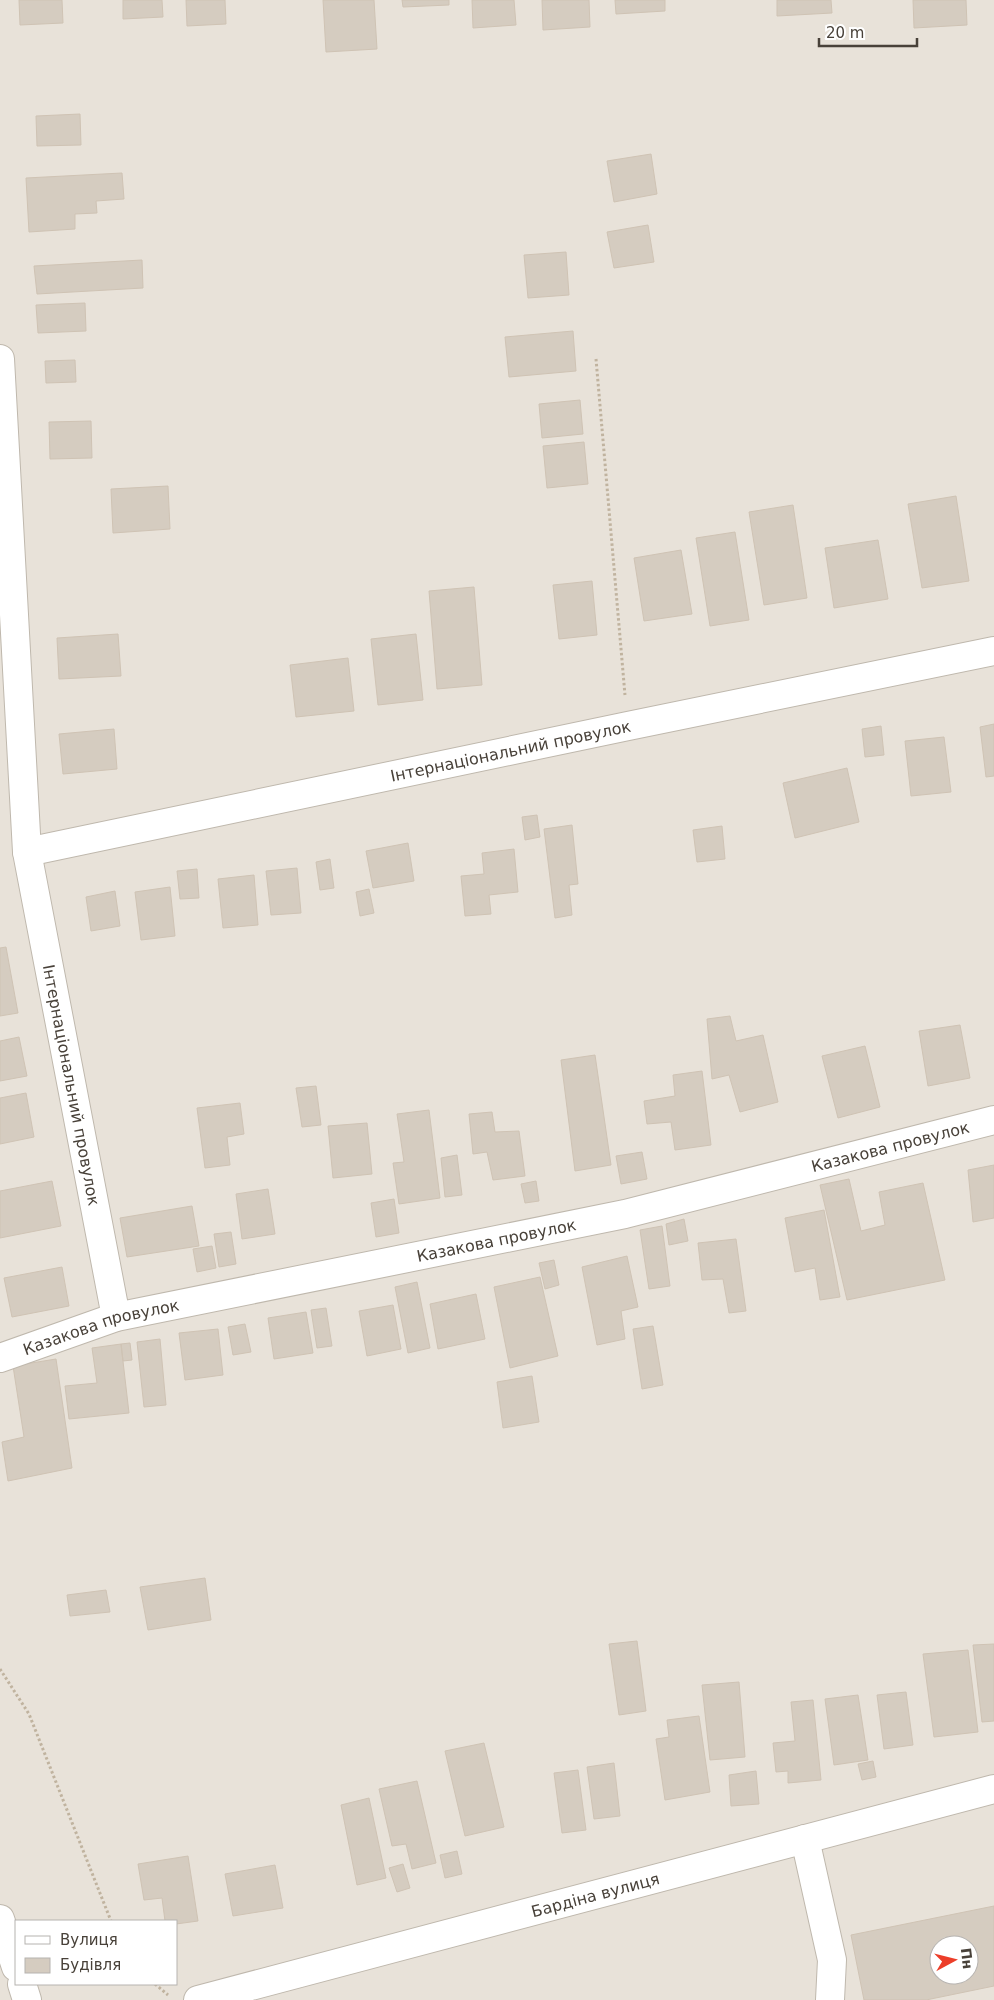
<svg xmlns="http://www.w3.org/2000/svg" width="994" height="2000" font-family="'DejaVu Sans',sans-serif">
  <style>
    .residential { fill: #e8e2d9; fill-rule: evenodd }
    .building { fill: #d5ccc0; stroke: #cfc3b4; fill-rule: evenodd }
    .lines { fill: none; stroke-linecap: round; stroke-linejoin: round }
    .minor-casing { stroke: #bfb8ad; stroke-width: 30 }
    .path { stroke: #c0b39f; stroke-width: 3; stroke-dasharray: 2.5 2.5; stroke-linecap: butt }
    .minor { stroke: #fff; stroke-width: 28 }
    .labels { text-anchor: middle; stroke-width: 4.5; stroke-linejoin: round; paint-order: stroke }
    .street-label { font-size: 16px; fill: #484139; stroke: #fff }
  </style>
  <rect width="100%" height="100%" fill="#f4f1ea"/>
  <!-- residential -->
  <path class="residential" d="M0 0H994V2000H0ZM16 1921H176V1984H16ZM939 1945H969V1975H939Z"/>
  <!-- building -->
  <path class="building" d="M19 0H62L63 23 20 25Z
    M123 0H162L163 17 123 19Z
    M186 0H225L226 24 187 26Z
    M323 0H374L377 49 326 52Z
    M402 0H449V5L403 7Z
    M472 0H514L516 25 473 28Z
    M542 0H589L590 27 543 30Z
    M615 0H665V11L616 14Z
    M777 0H831L832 13 777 16Z
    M913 0H966L967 25 914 28Z
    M80 114 81 145 37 146 36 116Z
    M651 154 657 194 614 202 607 161Z
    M122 173 124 199 96 201 97 213 75 214V229L29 232 26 178Z
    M648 225 654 262 614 268 607 232Z
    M566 252 569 295 528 298 524 255Z
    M142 260 143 288 37 294 34 266Z
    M85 303 86 331 38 333 36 305Z
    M573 331 576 371 509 377 505 337Z
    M75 360 76 382 46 383 45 361Z
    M580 400 583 434 542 438 539 404Z
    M91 421 92 458 50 459 49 422Z
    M584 442 588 484 547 488 543 446Z
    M168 486 170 529 113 533 111 489Z
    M956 496 969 581 922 588 908 504Z
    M793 505 807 598 764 605 749 512Z
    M735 532 749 620 710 626 696 538Z
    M878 540 888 599 834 608 825 548Z
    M681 550 692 614 644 621 634 558Z
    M592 581 597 635 559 639 553 585Z
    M474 587 482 685 437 689 429 591Z
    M118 634 121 676 59 679 57 638Z
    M416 634 423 700 378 705 371 639Z
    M348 658 354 711 296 717 290 665Z
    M994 724V776L986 777 980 727Z
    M881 726 884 755 865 757 862 729Z
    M114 729 117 769 63 774 59 734Z
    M944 737 951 792 911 796 905 741Z
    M847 768 859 822 795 838 783 783Z
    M537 815 540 837 525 840 522 817Z
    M572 825 578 884 569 885 572 915 555 918 544 829Z
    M722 826 725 859 697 862 693 830Z
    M408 843 414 881 373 888 366 851Z
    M514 849 518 892 489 895 491 914 465 916 461 876 484 874 482 853Z
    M330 859 334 888 320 890 316 862Z
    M297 868 301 913 271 915 266 871Z
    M197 869 199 898 180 899 177 871Z
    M254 875 258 925 223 928 218 879Z
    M170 887 175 936 141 940 135 892Z
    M369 889 374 913 360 916 356 892Z
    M115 891 120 926 91 931 86 897Z
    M6 947 18 1013 0 1016V948Z
    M730 1016 736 1041 763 1035 778 1102 740 1112 729 1075 712 1079 707 1019Z
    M960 1025 970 1078 928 1086 919 1031Z
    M19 1037 27 1076 0 1081V1041Z
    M865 1046 880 1107 838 1118 822 1056Z
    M595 1055 611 1165 575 1171 561 1060Z
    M702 1071 711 1145 675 1150 671 1122 647 1124 644 1101 675 1096 673 1075Z
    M316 1086 321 1125 302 1127 296 1088Z
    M26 1093 34 1137 0 1144V1098Z
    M240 1103 244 1134 227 1137 230 1165 205 1168 197 1108Z
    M429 1110 440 1198 399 1204 393 1163 404 1162 397 1114Z
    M492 1112 495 1132 519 1131 525 1176 493 1180 487 1152 473 1154 469 1114Z
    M367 1123 372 1174 333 1178 328 1126Z
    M642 1152 647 1179 621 1184 616 1156Z
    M457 1155 462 1195 445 1197 441 1158Z
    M994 1165V1218L973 1222 968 1170Z
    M849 1179 861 1231 885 1225 879 1192 923 1183 945 1280 847 1300 820 1185Z
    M52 1181 61 1226 0 1238V1191Z
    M536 1181 539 1201 525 1203 521 1184Z
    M268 1189 275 1234 242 1239 236 1194Z
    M394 1199 399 1233 376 1237 371 1203Z
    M192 1206 199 1246 127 1257 120 1218Z
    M824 1210 840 1297 820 1300 815 1268 795 1272 785 1218Z
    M684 1219 688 1241 669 1245 666 1224Z
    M662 1226 670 1286 649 1289 640 1230Z
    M231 1232 236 1264 219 1267 214 1234Z
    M736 1239 746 1311 729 1313 723 1279 702 1280 698 1243Z
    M212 1246 216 1268 197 1272 193 1249Z
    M627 1256 638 1307 621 1311 625 1339 597 1345 582 1267Z
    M554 1260 559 1285 545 1289 539 1263Z
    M62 1267 69 1306 12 1317 4 1278Z
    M540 1277 558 1356 510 1368 494 1287Z
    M417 1282 430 1348 408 1353 395 1287Z
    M476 1294 485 1339 438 1349 430 1304Z
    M393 1305 401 1349 367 1356 359 1311Z
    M326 1308 332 1346 317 1348 311 1310Z
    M306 1312 313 1353 274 1359 268 1318Z
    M245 1324 251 1352 233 1355 228 1327Z
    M653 1326 663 1385 642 1389 633 1329Z
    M218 1329 223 1375 185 1380 179 1333Z
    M160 1339 166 1405 144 1407 137 1342Z
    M130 1343 132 1360 123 1361 121 1344Z
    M121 1344 129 1413 69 1419 65 1386 97 1383 92 1348Z
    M56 1359 72 1468 8 1481 2 1442 24 1437 13 1366Z
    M532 1376 539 1422 503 1428 497 1382Z
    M205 1578 211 1620 148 1630 140 1587Z
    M106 1590 110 1612 70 1616 67 1595Z
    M637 1641 646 1711 619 1715 609 1644Z
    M994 1644V1721L982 1722 973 1645Z
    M968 1650 978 1732 934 1737 923 1654Z
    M739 1682 745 1757 710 1760 702 1685Z
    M906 1692 913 1745 884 1749 877 1695Z
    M858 1695 868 1760 834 1765 825 1699Z
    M813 1700 821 1780 788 1783V1771L776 1772 773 1743 795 1741 791 1702Z
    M699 1716 710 1792 665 1800 656 1739 669 1737 667 1720Z
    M484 1743 504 1827 465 1836 445 1751Z
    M873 1761 876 1777 862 1780 858 1764Z
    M614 1763 620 1816 594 1819 587 1767Z
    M578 1770 586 1830 562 1833 554 1773Z
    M756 1771 759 1804 731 1806 729 1775Z
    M417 1781 436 1863 412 1869 406 1844 392 1846 379 1789Z
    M369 1798 386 1878 357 1885 341 1805Z
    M457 1851 462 1874 445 1878 440 1855Z
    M188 1856 198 1921 176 1924V1921H165L162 1898 144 1900 138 1864Z
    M403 1864 410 1888 397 1892 389 1868Z
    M275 1865 283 1908 233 1916 225 1874Z
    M994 1906V1986L926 2000H864L851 1935ZM939 1945H969V1975H939Z"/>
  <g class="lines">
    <!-- minor casing -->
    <g class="minor-casing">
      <g id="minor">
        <path id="s1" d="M0 359 27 852 116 1317"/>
        <path id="s2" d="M27 852 628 726 994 651"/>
        <path id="s3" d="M0 1358 116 1317 625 1214 994 1120"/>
        <path d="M805 1839 832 1960 830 2000"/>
        <path d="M0 1919 16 1967"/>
        <path d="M22 1984 27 2000"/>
        <path id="s4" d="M198 2000 994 1789"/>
      </g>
    </g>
    <!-- path -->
    <path class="path" d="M596 359 625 695
      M0 1669 29 1714 111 1921
      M155 1984 168 1995"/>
    <!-- minor -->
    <use href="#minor" class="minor"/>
  </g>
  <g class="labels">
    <!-- street labels -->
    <g class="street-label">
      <text dy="6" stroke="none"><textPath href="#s2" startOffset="494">Інтернаціональний провулок</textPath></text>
      <text dy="6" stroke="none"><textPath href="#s1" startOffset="731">Інтернаціональний провулок</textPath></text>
      <text dy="6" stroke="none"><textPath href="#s3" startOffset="916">Казакова провулок</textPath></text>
      <text dy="6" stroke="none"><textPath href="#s3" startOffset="511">Казакова провулок</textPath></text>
      <text dy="6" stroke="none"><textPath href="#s3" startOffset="106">Казакова провулок</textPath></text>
      <text dy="6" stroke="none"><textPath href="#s4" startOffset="411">Бардіна вулиця</textPath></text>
    </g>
  </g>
  <!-- legend -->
  <rect x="15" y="1920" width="162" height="65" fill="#ffffff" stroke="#b6b3b0"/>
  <rect x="25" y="1936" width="25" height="8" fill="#ffffff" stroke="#b6b3b0"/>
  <text x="60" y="1945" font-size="15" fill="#484139">Вулиця</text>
  <rect x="25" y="1958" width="25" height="15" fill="#d5ccc0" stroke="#b6b3b0"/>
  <text x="60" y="1970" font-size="15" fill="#484139">Будівля</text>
  <!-- north arrow -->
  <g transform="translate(954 1960) rotate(83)"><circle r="24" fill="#ffffff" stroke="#b6b3b0"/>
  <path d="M0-4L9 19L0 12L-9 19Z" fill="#ec3e29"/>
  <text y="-8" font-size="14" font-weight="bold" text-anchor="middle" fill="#484139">Пн</text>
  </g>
  <!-- scale -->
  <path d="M819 38v8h98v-8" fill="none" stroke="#484139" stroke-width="2.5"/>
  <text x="826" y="38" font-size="15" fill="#484139" stroke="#ffffff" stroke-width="4" paint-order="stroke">20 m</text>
</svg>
